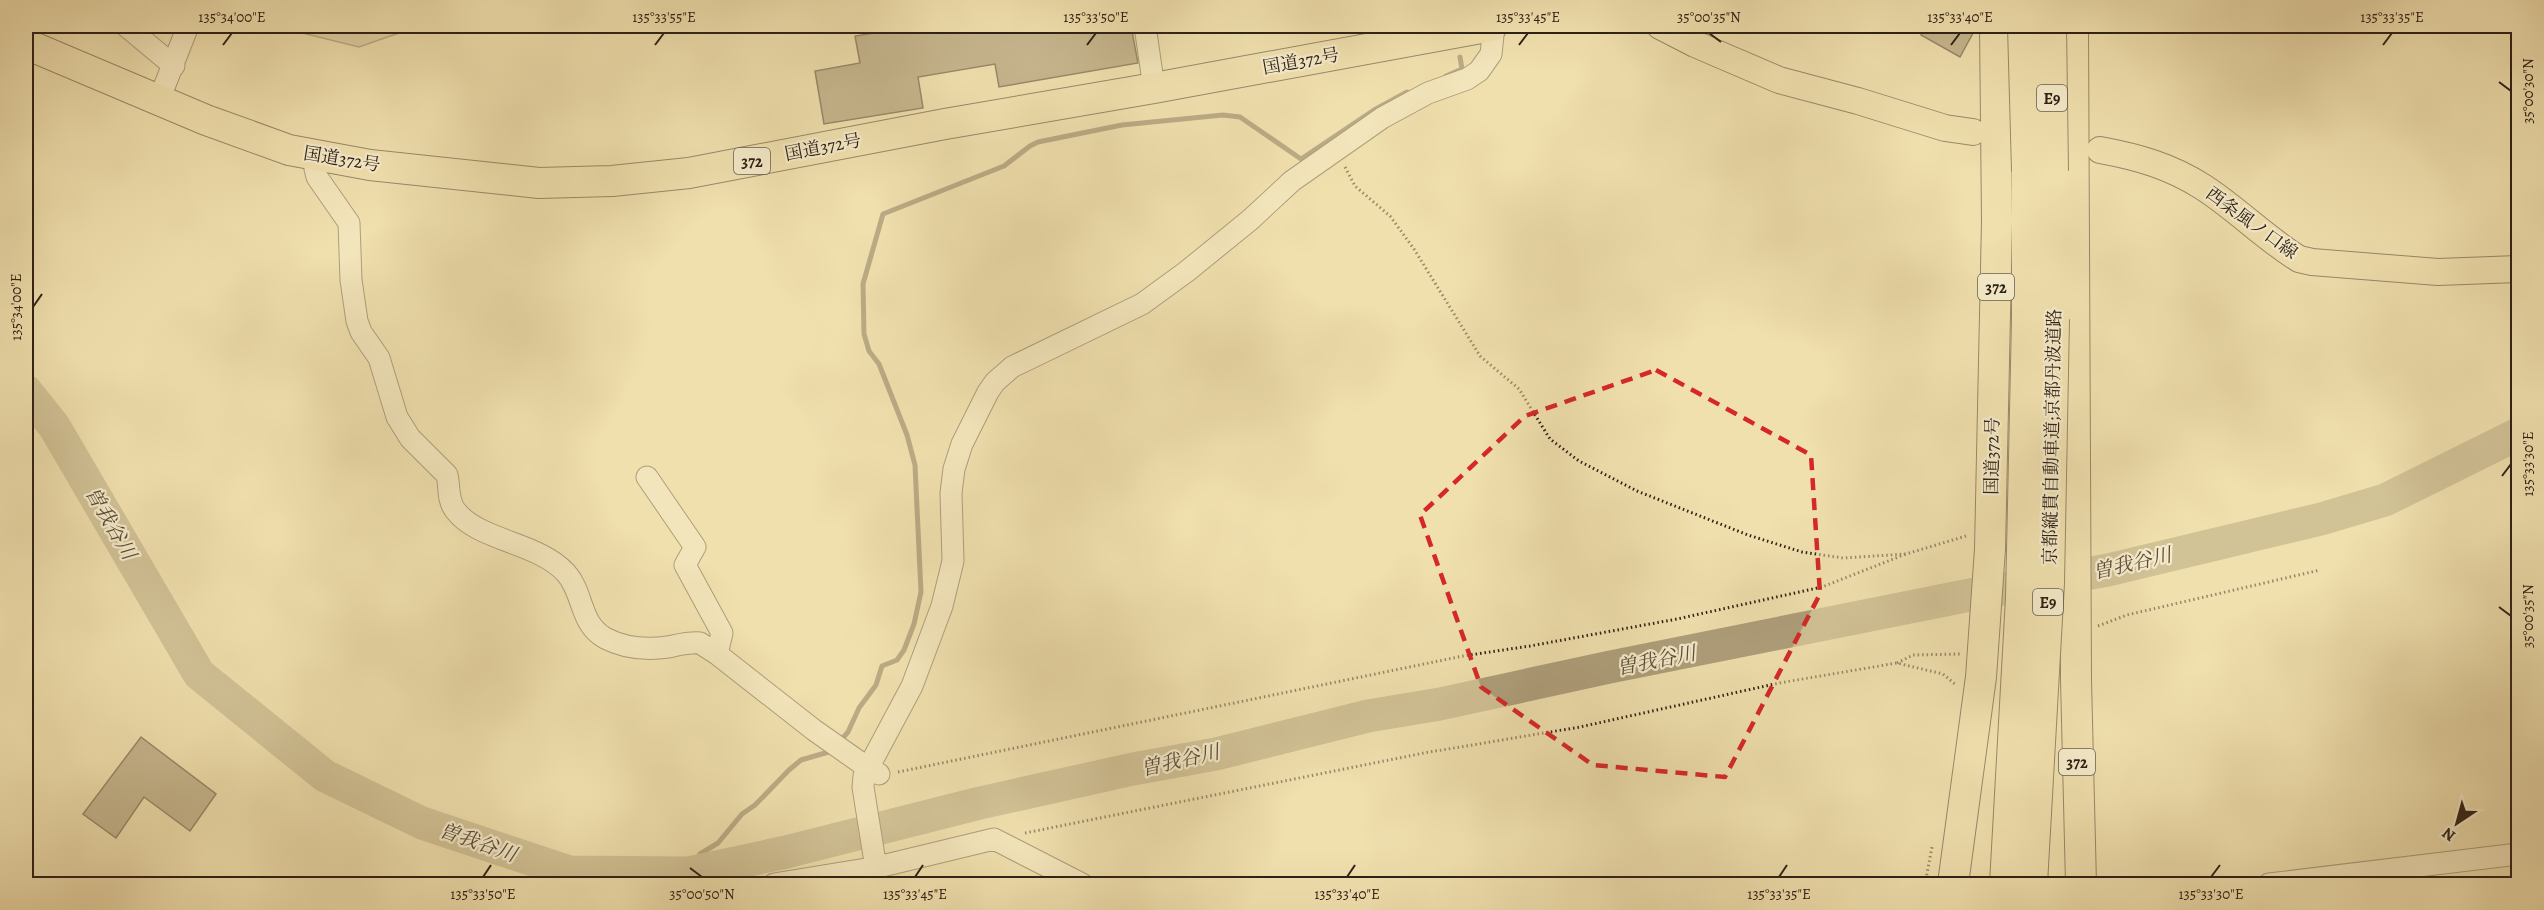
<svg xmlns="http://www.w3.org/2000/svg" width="2544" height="910" font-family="Alegreya,'Noto Serif JP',serif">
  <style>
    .green { fill: #cfbf94; stroke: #7e7056; stroke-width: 1.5 }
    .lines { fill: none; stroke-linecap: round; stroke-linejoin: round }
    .stream { stroke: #7b6c53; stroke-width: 5 }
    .river { stroke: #ae9f7b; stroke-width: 33 }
    .building { fill: #938466; stroke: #2e2017; stroke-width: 1.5 }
    .minor-casing { stroke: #5e503d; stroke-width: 23 }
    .major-casing { stroke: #2e2017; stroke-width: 28 }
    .highway-casing { stroke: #2e2017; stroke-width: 32 }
    .path { stroke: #2e2017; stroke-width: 3; stroke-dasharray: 1.5 3; stroke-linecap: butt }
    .minor { stroke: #f5ebca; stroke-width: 21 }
    .major { stroke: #f0e0ae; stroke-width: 26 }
    .highway { stroke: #f0e0ae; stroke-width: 30 }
    .highway-bridge-casing { stroke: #2e2017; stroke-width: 32; stroke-linecap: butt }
    .highway-bridge { stroke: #f0e0ae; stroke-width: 30 }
    .marked { fill: none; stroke: #d62828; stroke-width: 4.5; stroke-dasharray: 12 8; stroke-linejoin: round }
    .ticks { fill: none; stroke: #2e2017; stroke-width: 2 }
    .labels { text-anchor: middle; stroke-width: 4.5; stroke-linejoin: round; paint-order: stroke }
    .shield { fill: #f5ebca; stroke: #6a5d4d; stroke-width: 1.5 }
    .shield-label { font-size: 16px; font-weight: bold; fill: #2e2017 }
    .street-label { font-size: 18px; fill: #2e2017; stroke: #f5ebca }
    .water-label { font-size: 20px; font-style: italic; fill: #5b4c3a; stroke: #f5ebca }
    .neatline { fill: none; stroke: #2e2017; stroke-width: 2 }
    .ticks-label { font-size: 15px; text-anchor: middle; fill: #2e2017 }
  </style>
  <rect width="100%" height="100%" fill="#f0e0ae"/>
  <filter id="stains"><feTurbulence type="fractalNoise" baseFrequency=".00333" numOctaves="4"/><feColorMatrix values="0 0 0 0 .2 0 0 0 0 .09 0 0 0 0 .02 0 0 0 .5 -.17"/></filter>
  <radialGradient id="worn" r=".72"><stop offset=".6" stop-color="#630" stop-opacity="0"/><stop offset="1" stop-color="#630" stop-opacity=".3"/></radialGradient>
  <!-- green -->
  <path class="green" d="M274 26H419L359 47Z"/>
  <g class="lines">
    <!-- stream -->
    <path class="stream" d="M1446 76 1462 69 1460 57
      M840 741 848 732 859 708 876 685 882 666 897 660 904 650 914 624 921 592 915 465 907 435 879 364 869 351 864 334 863 284 883 214 1004 166 1030 146 1038 142 1122 125 1223 115 1240 117 1301 159 1374 110 1407 92
      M689 873 700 854 718 843 742 814 755 805 789 770 801 760 832 751"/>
    <!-- river -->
    <path class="river" d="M26 391 54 426 199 674 325 776 422 823 569 872 689 873 786 852 980 803 1133 769 1216 754 1368 716 1440 704 1610 667 1970 595 2108 570 2321 519 2385 500 2518 434"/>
  </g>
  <!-- building -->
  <path class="building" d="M893 26H1131L1138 63 999 87 995 64 918 77 923 108 824 124 815 71 860 63 855 36 893 30Z
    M1927 26H1959L1973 33 1960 57 1921 35Z
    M141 737 216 794 190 831 144 797 116 838 83 814Z"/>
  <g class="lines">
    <!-- minor casing -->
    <g class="minor-casing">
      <path id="minor" d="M126 26 174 66
        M1145 26 1154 88
        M159 100 188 26
        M317 157 315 169 317 177 349 223 351 280 357 321 361 332 379 358 397 417 410 438 447 475C450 487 447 499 455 510 478 541 538 542 566 573 584 593 579 623 605 638 624 648 647 650 668 647 678 645 689 642 700 643L717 654
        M647 477 695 547 685 565 722 633 717 654 814 730 868 768 879 774
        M878 867 874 856 863 787 864 776 912 686 942 606 953 561 951 493 954 469 962 444 988 392 995 382 1012 367 1142 304 1186 272 1250 220 1292 181 1382 118 1428 93 1467 79 1479 71 1491 54 1494 26
        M774 884 878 867 994 839 1082 884
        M2269 884 2518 854"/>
    </g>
    <!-- major casing -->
    <g class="major-casing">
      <path id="major" d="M1660 26 1695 44 1779 80 1858 101 1945 128 1973 132
        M2100 150C2138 157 2170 166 2203 187 2237 209 2265 238 2299 259L2312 262 2438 272 2518 269"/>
    </g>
    <!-- highway casing -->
    <g class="highway-casing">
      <path id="highway" d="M2073 26 2076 680 2081 884
        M26 44 206 120 289 150 370 165 539 183 612 181 689 173 945 124 1154 88 1492 26
        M2027 171V319
        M2053 171 2054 319
        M1953 884 1981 677 1990 549 1997 221 1995 26"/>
    </g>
    <!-- path -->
    <path class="path" d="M1345 167 1355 186 1390 216 1414 249 1480 356 1519 389 1550 439 1579 461 1637 491 1748 535 1802 552 1843 558 1906 554 1966 536
      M2098 626 2127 615 2320 570
      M1897 663 1913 655 1960 654
      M898 772 1463 656 1530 646 1677 619 1822 587 1906 554
      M1025 833 1424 753 1580 727 1779 683 1897 663 1943 674 1956 685
      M1925 884 1932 847"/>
    <!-- minor -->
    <use href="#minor" class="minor"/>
    <!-- major -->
    <use href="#major" class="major"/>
    <!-- highway -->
    <use href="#highway" class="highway"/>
    <!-- highway-bridge casing -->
    <g class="highway-bridge-casing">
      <path id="highway-bridge" d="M2023 26 2027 171
        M2051 26 2053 171
        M2005 884 2021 598 2027 319
        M2032 884 2049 583 2054 319"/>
    </g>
    <!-- highway-bridge -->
    <use href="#highway-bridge" class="highway-bridge"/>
  </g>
  <!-- marked area -->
  <path d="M0 0H2544V910H0ZM1656 370 1811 455 1820 594 1725 777 1593 765 1481 687 1420 515 1525 416Z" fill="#f0e0ae" fill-opacity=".55" fill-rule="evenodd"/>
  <path class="marked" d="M1656 370 1811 455 1820 594 1725 777 1593 765 1481 687 1420 515 1525 416Z"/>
  <!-- ticks -->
  <path class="ticks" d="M1709 33 1721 42M223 45 232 33M655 45 664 33M1087 45 1096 33M1519 45 1528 33M1951 45 1960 33M2383 45 2392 33M2499 82 2511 91M33 307 42 294M2502 476 2511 464M2499 607 2511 616M690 868 702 877M483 877 491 865M915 877 923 865M1347 877 1355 865M1779 877 1787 865M2211 877 2220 865"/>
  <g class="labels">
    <!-- shield labels -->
    <g class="shield">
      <rect x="2037" y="85" width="30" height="26" rx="4.5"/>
      <rect x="734" y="148" width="36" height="26" rx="4.5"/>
      <rect x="1978" y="274" width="36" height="26" rx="4.5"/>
      <rect x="2033" y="589" width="30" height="26" rx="4.5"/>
      <rect x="2059" y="749" width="36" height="26" rx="4.5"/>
    </g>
    <g class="shield-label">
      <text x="2052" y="104">E9</text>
      <text x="752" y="167">372</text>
      <text x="1996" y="293">372</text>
      <text x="2048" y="608">E9</text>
      <text x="2077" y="768">372</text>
    </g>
    <!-- street labels -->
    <g class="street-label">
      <text transform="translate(1301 61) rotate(-10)" y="6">国道372号</text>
      <text transform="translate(823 147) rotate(-11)" y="6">国道372号</text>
      <text transform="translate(342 159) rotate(9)" y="6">国道372号</text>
      <text transform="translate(2252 223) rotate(36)" y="6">西条風ノ口線</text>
      <text transform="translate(2052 437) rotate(-89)" y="6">京都縦貫自動車道;京都丹波道路</text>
      <text transform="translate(1992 456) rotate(-89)" y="6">国道372号</text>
    </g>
    <!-- water labels -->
    <g class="water-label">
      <text transform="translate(111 523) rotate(60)" y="7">曽我谷川</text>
      <text transform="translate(2132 563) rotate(-13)" y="7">曽我谷川</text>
      <text transform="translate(1656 660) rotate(-11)" y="7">曽我谷川</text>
      <text transform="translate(1180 760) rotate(-13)" y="7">曽我谷川</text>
      <text transform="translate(478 842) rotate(19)" y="7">曽我谷川</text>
    </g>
  </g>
  <!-- margin -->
  <rect width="2544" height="910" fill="none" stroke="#f0e0ae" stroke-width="66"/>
  <!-- north arrow -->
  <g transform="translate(2457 823) rotate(216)" stroke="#f5ebca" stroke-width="4.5" paint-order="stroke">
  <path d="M0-4.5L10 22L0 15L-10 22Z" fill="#2e2017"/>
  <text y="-9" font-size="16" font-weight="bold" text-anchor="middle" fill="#2e2017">N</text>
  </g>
  <rect x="33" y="33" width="2478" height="844" class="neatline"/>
  <g class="ticks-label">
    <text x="232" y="22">135°34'00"E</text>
    <text x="664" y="22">135°33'55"E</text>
    <text x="1096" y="22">135°33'50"E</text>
    <text x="1528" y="22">135°33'45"E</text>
    <text x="1709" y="22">35°00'35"N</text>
    <text x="1960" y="22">135°33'40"E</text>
    <text x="2392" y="22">135°33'35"E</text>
    <text transform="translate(2528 91) rotate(-90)" y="5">35°00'30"N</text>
    <text transform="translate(16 307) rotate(-90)" y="5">135°34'00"E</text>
    <text transform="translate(2528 464) rotate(-90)" y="5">135°33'30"E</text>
    <text transform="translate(2528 616) rotate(-90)" y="5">35°00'35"N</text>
    <text x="483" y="899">135°33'50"E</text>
    <text x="702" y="899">35°00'50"N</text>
    <text x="915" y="899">135°33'45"E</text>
    <text x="1347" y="899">135°33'40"E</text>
    <text x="1779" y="899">135°33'35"E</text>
    <text x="2211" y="899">135°33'30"E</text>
  </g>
  <rect width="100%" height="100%" filter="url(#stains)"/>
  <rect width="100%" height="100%" fill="url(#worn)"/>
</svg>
